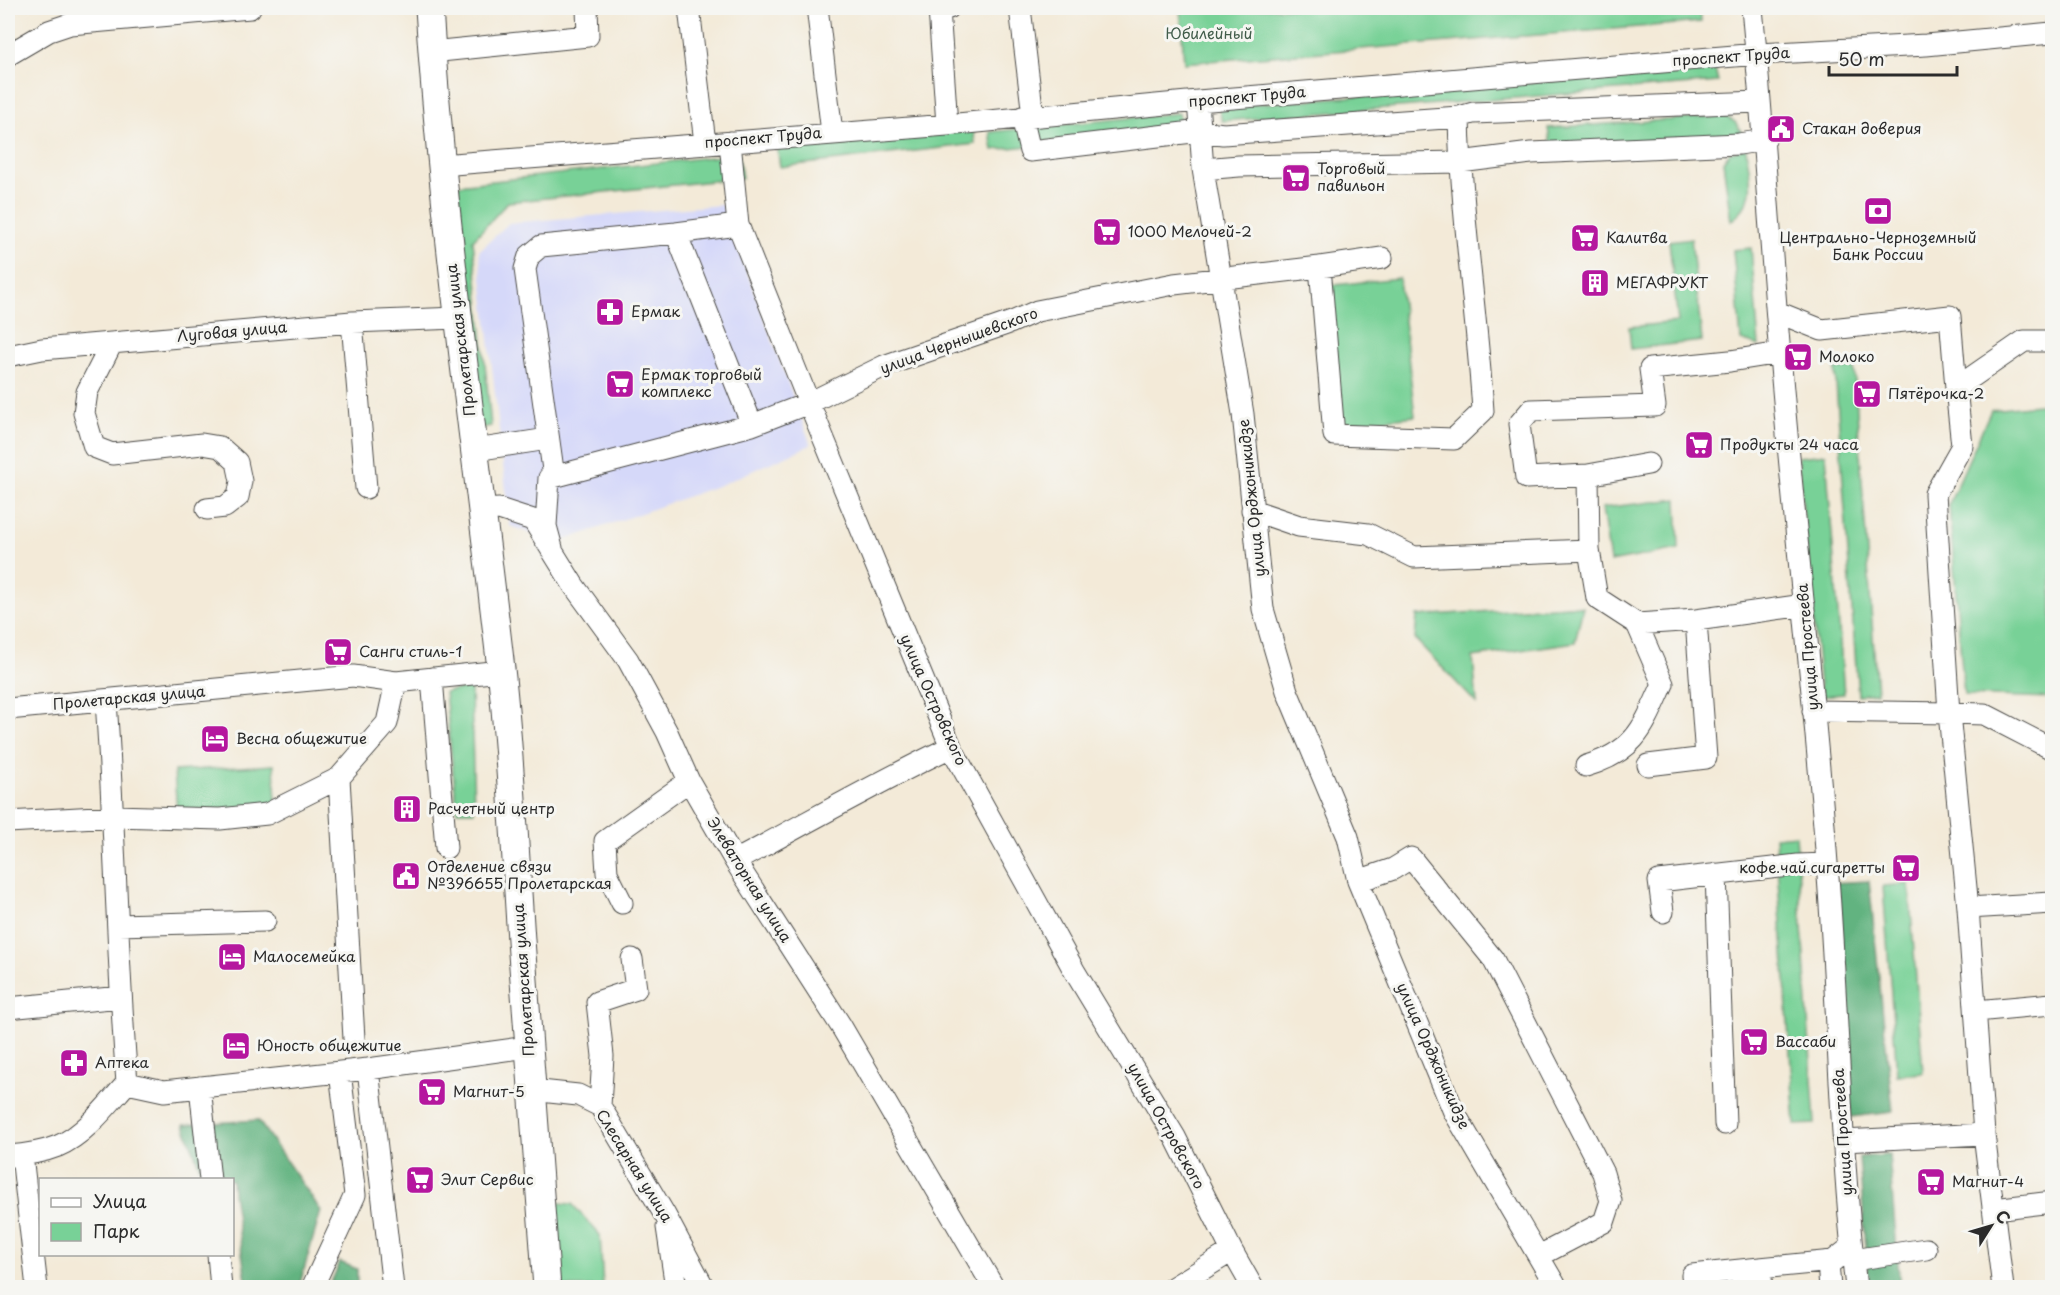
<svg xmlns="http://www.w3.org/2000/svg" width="2060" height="1295" font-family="'Playpen Sans',sans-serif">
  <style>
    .built { fill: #d5d8f9 }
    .green { fill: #78d197; stroke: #527e61; stroke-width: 1.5 }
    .forest { fill: #62b380; stroke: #466f56; stroke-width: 1.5 }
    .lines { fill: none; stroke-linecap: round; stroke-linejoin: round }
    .minor-casing { stroke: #494845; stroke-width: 23 }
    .major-casing { stroke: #494845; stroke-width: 29 }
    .minor { stroke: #fff; stroke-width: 21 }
    .major { stroke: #fff; stroke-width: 27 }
    .labels { text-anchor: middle; stroke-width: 6; stroke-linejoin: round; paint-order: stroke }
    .park-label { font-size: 15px; fill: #425d4b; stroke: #f6f6f2 }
    .street-label { font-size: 15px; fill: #2b2b2b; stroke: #f6f6f2 }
    .poi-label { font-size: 15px; fill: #2b2b2b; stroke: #f6f6f2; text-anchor: start }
  </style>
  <rect width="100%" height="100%" fill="#f6f6f2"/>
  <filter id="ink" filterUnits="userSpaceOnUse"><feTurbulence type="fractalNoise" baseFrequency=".0167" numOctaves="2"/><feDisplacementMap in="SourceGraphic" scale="12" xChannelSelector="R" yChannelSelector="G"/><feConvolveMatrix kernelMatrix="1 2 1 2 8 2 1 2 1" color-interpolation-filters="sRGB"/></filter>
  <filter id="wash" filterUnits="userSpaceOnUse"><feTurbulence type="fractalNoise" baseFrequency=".008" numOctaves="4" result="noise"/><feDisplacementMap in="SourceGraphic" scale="24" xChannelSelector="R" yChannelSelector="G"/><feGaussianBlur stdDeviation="1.35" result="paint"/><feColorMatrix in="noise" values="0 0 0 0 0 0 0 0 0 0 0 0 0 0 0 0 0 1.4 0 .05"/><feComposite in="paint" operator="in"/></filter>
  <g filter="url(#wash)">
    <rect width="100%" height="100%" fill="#f3ead8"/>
    <!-- built -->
    <path class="built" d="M722 205 811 445 720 485 557 543 510 526 479 251 509 223Z"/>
    <!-- green -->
    <path class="green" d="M1180 8H1700L1701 22 1184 63Z
      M1715 68 1718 82 1222 121 1218 107Z
      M1179 113 1183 129 993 150 990 132Z
      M1725 116 1735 122 1744 136 1551 147 1548 128Z
      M973 125 975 144 780 167 777 146Z
      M1746 148C1750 179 1759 199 1731 221L1723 162 1730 152Z
      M738 154 742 178 508 202 473 240 491 426 477 429 458 185Z
      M1691 238 1702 341 1631 349 1629 327 1678 322 1669 241Z
      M1751 248 1759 346 1741 340 1733 250Z
      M1399 278 1415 416 1332 425 1316 287Z
      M1854 368 1877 693 1858 695 1835 369Z
      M2047 404 2052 458V698L1964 695 1949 504 1991 410Z
      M1826 454 1844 694 1821 696 1798 457Z
      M1677 499 1679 549 1610 562 1602 508Z
      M1569 606 1583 607 1575 642 1473 657 1477 704 1415 639 1417 616Z
      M471 687 474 811H457L445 692Z
      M274 765 277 821 178 826 174 771Z
      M1796 835 1815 1124 1795 1125 1775 837Z
      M1909 884 1923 1073 1897 1075 1883 886Z
      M546 1202 572 1204 600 1235 603 1287H557Z"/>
    <!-- forest -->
    <path class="forest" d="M1869 881 1893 1112 1851 1117 1829 883Z
      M258 1120 321 1211 299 1287H247L233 1193 232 1180 204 1179 184 1125Z
      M1889 1155 1900 1287H1869L1859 1157Z
      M340 1262 357 1269V1287H329Z"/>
  </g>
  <g filter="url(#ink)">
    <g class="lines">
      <!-- minor casing -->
      <g class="minor-casing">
        <path id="minor" d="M689 8 705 143
          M1020 8 1033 116
          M1752 8C1763 123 1770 239 1780 355 1794 524 1814 693 1827 863 1838 1004 1840 1146 1856 1288
          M818 15 832 133
          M431 52 588 36 587 8
          M8 55 49 31 70 24 250 8
          M1198 101 1203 169 1243 414 1263 609 1287 691 1348 837 1358 881 1454 1112 1557 1288
          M1022 117 1030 151 1201 131 1223 134 1459 117 1473 113 1759 102
          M947 125 939 9 949 8
          M730 142 738 225 809 403 951 747 1075 972 1175 1137 1232 1251 1253 1288
          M441 165 947 125 1198 101 1758 54 1926 45 2052 33
          M1203 169 1239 166 1460 162 1531 153 1739 144 1765 140
          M676 233 752 425
          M1320 267 1382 258
          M1777 312 1822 330 1950 316 1956 388 2024 341H2052
          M352 322 366 488
          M112 343 87 392 84 413 94 447 112 454 202 444 220 447 237 462 241 481 238 497 225 507 207 509
          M8 356 42 349 352 322 458 318
          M475 450 548 439
          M1588 475 1648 464
          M554 477 525 269 529 256 541 246 676 233 738 225
          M481 510 499 509 533 520 574 586 628 660 667 732 689 781 735 861 841 1026 994 1288
          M1252 510 1299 526 1368 534 1414 557 1589 550
          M552 548 546 526 549 478 752 425 809 403 884 366 1012 322 1037 311 1174 284 1320 267 1334 435 1454 439 1483 411C1477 313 1461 215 1459 117
          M1637 624 1696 620 1804 605
          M432 678 446 848
          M8 709 353 676 396 682 501 671
          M1813 711 1949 713 1935 494 1962 446 1956 388
          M1648 765 1706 758 1696 620
          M1586 766C1636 751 1643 728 1663 684L1637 624 1597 598 1589 550 1588 475 1526 478 1519 424 1531 410 1655 406 1650 369 1730 361 1780 353
          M339 778 354 1039
          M8 822 114 816 220 819 267 814 339 778 387 723 396 682
          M735 861C807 823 877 782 951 747
          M1716 874 1725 1124
          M1358 881 1393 869 1411 858 1493 959 1603 1173 1611 1201 1604 1222 1539 1256
          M622 903 607 873 605 841 689 781
          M1968 908 2052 903
          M1663 912 1659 881 1798 865 1827 864
          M118 925 265 921
          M8 1008 121 997
          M1976 1011 2052 1004
          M368 1069 393 1288
          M127 1083 164 1091 368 1069 528 1047
          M200 1087 210 1180
          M531 1090 578 1095 600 1106 665 1215 704 1288
          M600 1106 603 1056 597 1002 636 989 632 959
          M1984 1134 2003 1288
          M1843 1141 1984 1134 1968 908 1949 713 1984 714 2052 749
          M22 1155 37 1288
          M8 1156C24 1155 43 1152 58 1146 85 1135 108 1104 127 1083 117 956 115 828 106 701
          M1994 1209 2052 1202
          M667 1227 676 1288
          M218 1254 221 1288
          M1853 1260 1926 1249
          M1828 1262 1830 1288
          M1760 1268 1833 1261 1851 1247
          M312 1288 355 1195 340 1072
          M1172 1288 1232 1251
          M1694 1288 1692 1275 1760 1268 1762 1288"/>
      </g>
      <!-- major casing -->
      <g class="major-casing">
        <path id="major" d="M429 8C443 229 476 449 501 669 511 759 515 849 521 940 529 1056 538 1172 547 1288"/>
      </g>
      <!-- minor -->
      <use href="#minor" class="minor"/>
      <!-- major -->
      <use href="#major" class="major"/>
    </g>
  </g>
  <!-- icons -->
  <defs>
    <g id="civic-square" transform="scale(1.5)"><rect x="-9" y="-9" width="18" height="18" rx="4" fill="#b5179e" stroke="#f6f6f2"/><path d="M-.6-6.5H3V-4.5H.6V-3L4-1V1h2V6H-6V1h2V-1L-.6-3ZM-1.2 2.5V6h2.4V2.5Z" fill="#fff"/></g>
    <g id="supermarket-square" transform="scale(1.5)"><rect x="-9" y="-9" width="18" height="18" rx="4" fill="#b5179e" stroke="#f6f6f2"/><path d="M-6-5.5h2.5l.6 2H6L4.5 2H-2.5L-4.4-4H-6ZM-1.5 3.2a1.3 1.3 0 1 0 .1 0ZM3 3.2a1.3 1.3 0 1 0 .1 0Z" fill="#fff"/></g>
    <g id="bank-square" transform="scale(1.5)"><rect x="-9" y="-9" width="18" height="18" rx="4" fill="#b5179e" stroke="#f6f6f2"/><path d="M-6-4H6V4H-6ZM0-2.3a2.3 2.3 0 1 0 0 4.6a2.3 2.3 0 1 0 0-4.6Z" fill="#fff"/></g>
    <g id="building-square" transform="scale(1.5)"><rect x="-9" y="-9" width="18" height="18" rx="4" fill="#b5179e" stroke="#f6f6f2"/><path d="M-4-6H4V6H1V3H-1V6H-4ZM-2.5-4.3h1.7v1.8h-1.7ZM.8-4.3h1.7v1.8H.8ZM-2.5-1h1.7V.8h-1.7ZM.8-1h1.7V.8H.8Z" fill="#fff"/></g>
    <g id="pharmacy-square" transform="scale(1.5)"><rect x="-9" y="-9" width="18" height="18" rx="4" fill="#b5179e" stroke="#f6f6f2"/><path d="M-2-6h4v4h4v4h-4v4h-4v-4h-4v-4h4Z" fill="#fff"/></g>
    <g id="hotel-square" transform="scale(1.5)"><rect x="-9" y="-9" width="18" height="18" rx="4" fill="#b5179e" stroke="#f6f6f2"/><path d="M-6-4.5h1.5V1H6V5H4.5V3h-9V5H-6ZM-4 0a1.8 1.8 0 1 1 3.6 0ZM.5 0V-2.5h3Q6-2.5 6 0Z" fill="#fff"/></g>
  </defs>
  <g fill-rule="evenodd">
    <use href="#civic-square" x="1781" y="129"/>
    <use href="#supermarket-square" x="1296" y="178"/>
    <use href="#bank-square" x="1878" y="211"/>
    <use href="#supermarket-square" x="1107" y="232"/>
    <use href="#supermarket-square" x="1585" y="238"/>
    <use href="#building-square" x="1595" y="283"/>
    <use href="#pharmacy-square" x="610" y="312"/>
    <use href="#supermarket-square" x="1798" y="357"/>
    <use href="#supermarket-square" x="620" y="384"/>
    <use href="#supermarket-square" x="1867" y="394"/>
    <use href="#supermarket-square" x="1699" y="445"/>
    <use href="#supermarket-square" x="338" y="652"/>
    <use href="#hotel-square" x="215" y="739"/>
    <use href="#building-square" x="407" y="809"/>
    <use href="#supermarket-square" x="1906" y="868"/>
    <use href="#civic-square" x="406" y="876"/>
    <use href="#hotel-square" x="232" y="957"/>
    <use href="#supermarket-square" x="1754" y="1042"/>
    <use href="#hotel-square" x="236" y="1046"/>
    <use href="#pharmacy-square" x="74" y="1063"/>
    <use href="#supermarket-square" x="432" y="1092"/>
    <use href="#supermarket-square" x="420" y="1180"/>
    <use href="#supermarket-square" x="1931" y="1182"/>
  </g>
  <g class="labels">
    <!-- park labels -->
    <g class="park-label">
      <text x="1209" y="39">Юбилейный</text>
    </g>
    <!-- street labels -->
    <g class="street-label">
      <text transform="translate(1731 57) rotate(-4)" y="5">проспект Труда</text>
      <text transform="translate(1247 97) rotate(-5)" y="5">проспект Труда</text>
      <text transform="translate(763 138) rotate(-5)" y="5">проспект Труда</text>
      <text transform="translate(232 332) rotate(-5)" y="5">Луговая улица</text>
      <text transform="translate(461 340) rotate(-97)" y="5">Пролетарская улица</text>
      <text transform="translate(959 341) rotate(-20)" y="5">улица Чернышевского</text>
      <text transform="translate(1252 498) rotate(-96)" y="5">улица Орджоникидзе</text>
      <text transform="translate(1808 647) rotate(-95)" y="5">улица Простеева</text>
      <text transform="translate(129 698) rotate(-5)" y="5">Пролетарская улица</text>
      <text transform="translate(933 700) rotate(66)" y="5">улица Островского</text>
      <text transform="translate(749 880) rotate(58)" y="5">Элеваторная улица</text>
      <text transform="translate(524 980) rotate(-94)" y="5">Пролетарская улица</text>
      <text transform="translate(1433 1056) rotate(66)" y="5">улица Орджоникидзе</text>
      <text transform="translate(1166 1126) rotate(61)" y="5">улица Островского</text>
      <text transform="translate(1843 1132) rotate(-94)" y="5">улица Простеева</text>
      <text transform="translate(634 1166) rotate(58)" y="5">Слесарная улица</text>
    </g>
    <!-- poi labels -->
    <g class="poi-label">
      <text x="1802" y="134">Стакан доверия</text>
      <text x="1317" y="174">Торговый<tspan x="1317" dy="17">павильон</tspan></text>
      <text x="1128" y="237">1000 Мелочей-2</text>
      <text x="1606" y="243">Калитва</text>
      <text x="1878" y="243" text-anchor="middle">Центрально-Черноземный<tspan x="1878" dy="17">Банк России</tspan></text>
      <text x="1616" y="288">МЕГАФРУКТ</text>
      <text x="631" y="317">Ермак</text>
      <text x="1819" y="362">Молоко</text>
      <text x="641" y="380">Ермак торговый<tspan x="641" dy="17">комплекс</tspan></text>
      <text x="1888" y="399">Пятёрочка-2</text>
      <text x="1720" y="450">Продукты 24 часа</text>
      <text x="359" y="657">Санги стиль-1</text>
      <text x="236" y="744">Весна общежитие</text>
      <text x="428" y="814">Расчетный центр</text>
      <text x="427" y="872">Отделение связи<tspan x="427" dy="17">№396655 Пролетарская</tspan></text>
      <text x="1885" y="873" text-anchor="end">кофе.чай.сигаретты</text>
      <text x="253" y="962">Малосемейка</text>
      <text x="1775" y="1047">Вассаби</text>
      <text x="257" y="1051">Юность общежитие</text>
      <text x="95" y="1068">Аптека</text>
      <text x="453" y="1097">Магнит-5</text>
      <text x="441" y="1185">Элит Сервис</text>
      <text x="1952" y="1187">Магнит-4</text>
    </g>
  </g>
  <!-- margin -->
  <rect width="2060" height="1295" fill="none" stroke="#f6f6f2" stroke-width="30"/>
  <!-- legend -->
  <rect x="39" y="1178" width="195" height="78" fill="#f6f6f2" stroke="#a5a5a2" stroke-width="1.5"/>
  <rect x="51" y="1198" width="30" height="9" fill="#ffffff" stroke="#a5a5a2" stroke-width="1.5"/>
  <text x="93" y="1208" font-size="18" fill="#2b2b2b">Улица</text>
  <rect x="51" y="1223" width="30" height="18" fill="#78d197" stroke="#a5a5a2" stroke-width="1.5"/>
  <text x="93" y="1238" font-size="18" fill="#2b2b2b">Парк</text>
  <!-- north arrow -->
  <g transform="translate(1991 1226) rotate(53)" stroke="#f6f6f2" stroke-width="4.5" paint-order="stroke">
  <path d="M0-4.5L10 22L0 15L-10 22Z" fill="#2b2b2b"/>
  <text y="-9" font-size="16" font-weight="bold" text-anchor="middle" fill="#2b2b2b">С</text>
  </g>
  <!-- scale -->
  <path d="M1829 66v9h128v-9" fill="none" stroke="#2b2b2b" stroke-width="3"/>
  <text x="1838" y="66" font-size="18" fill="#2b2b2b" stroke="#f6f6f2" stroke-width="4.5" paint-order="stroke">50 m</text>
</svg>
